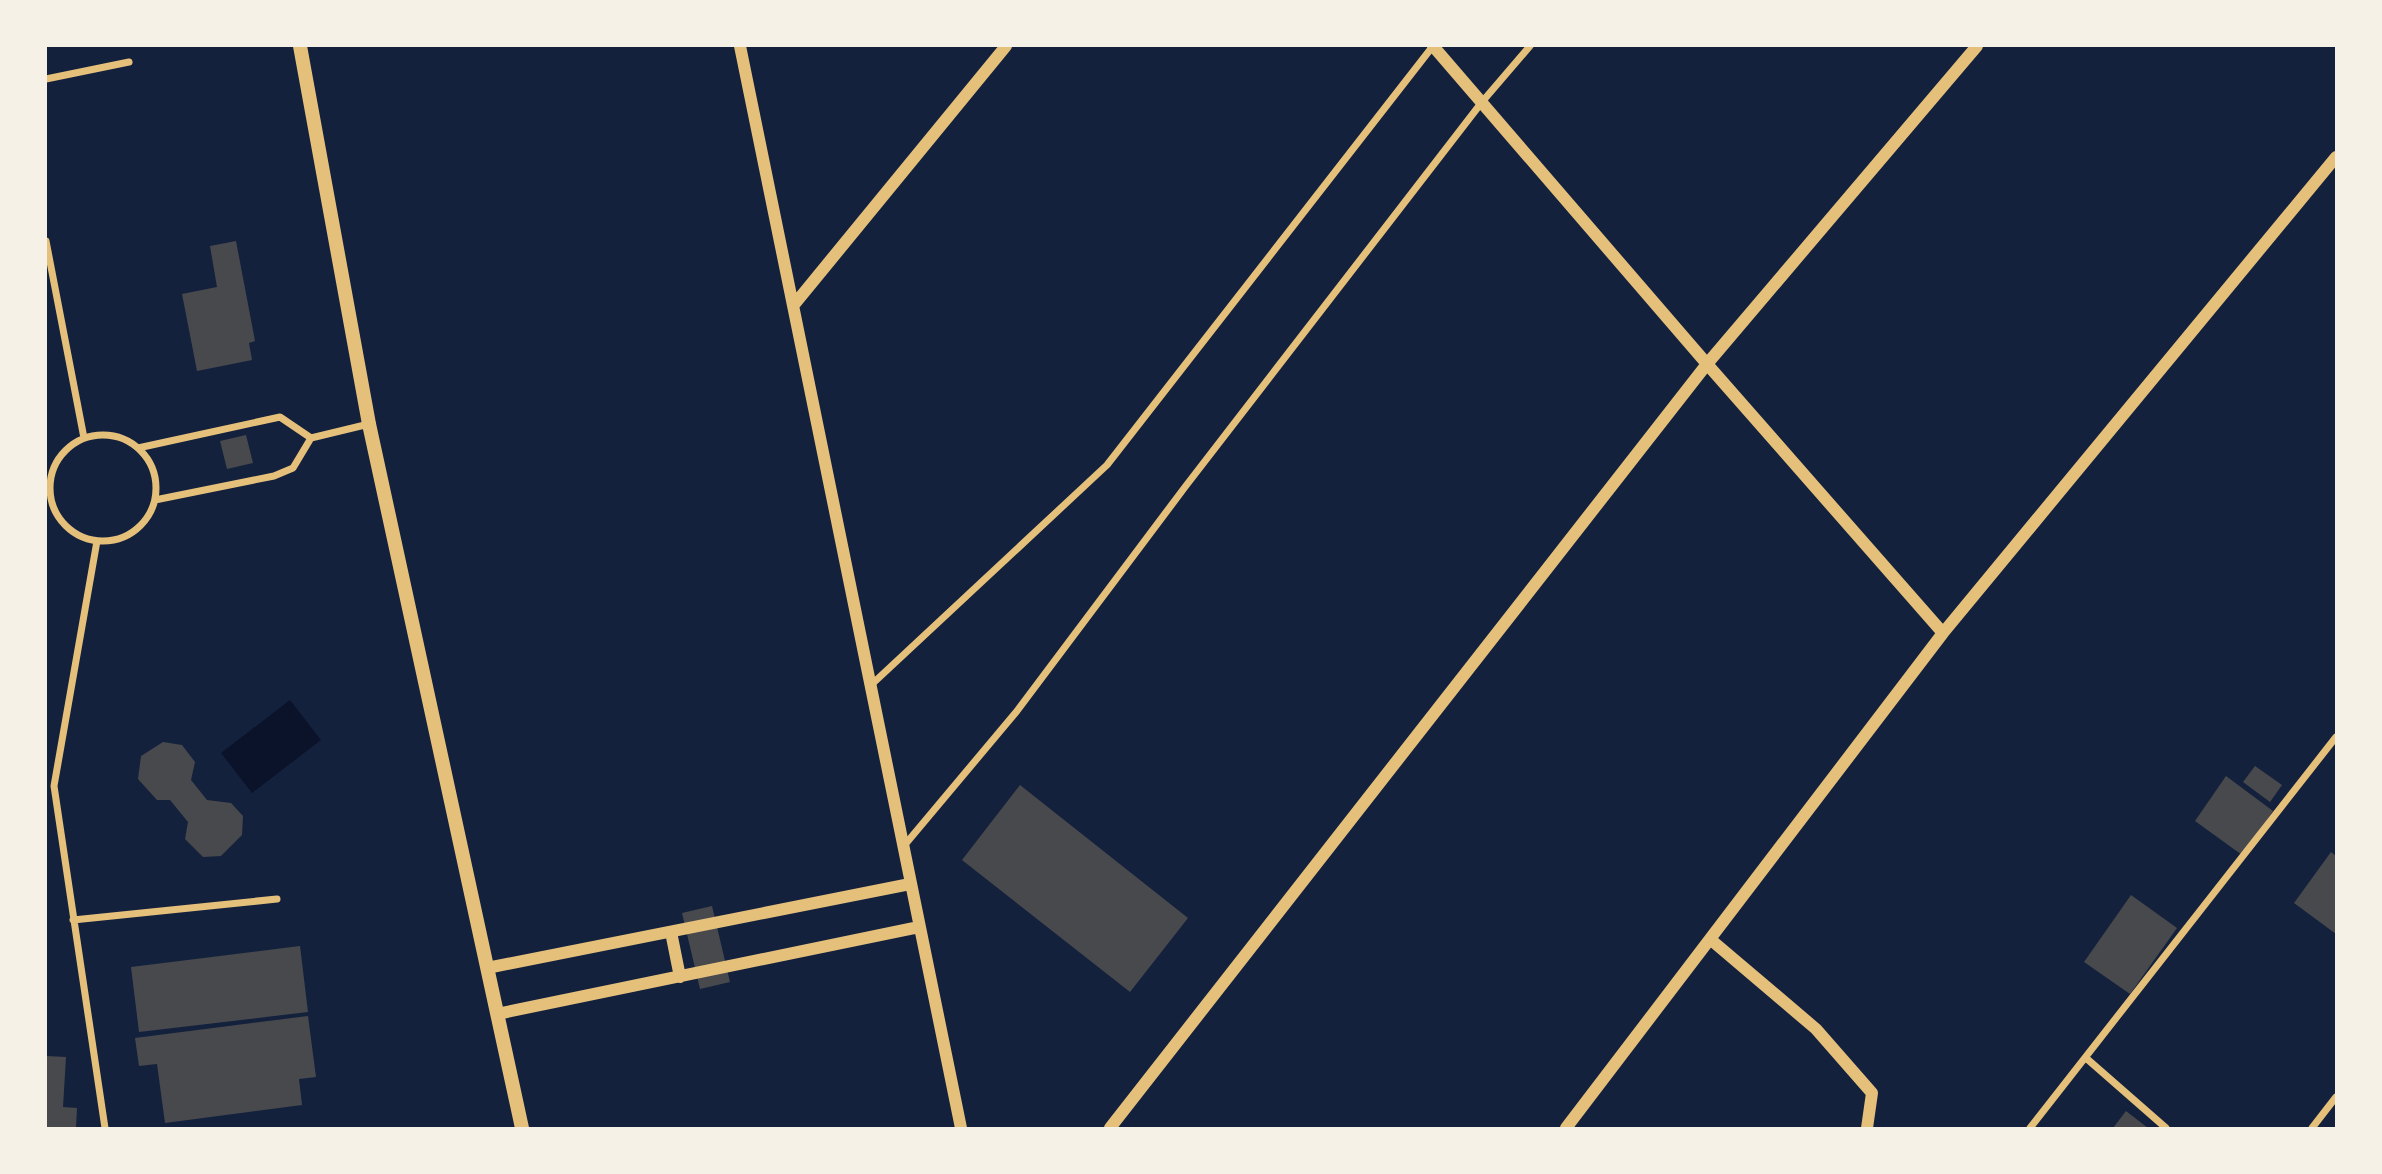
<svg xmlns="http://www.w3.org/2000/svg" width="2382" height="1174" font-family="'DM Sans',sans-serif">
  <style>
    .water { fill: #0b132b }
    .building { fill: #48494c }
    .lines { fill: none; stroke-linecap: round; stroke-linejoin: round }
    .minor { stroke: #e5c07b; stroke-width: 7 }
    .tertiary { stroke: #e5c07b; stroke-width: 12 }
    .secondary { stroke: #e5c07b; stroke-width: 14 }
  </style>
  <rect width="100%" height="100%" fill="#14213d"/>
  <!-- water -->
  <path class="water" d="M290 700 321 740 252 793 221 753Z"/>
  <!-- building -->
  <path class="building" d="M236 241 255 341 249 343 252 360 197 371 182 294 217 287 210 246Z
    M246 435 253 463 227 469 220 441Z
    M163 742 182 745 195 762 191 780 207 800 231 803 243 816 242 835 221 856 203 857 185 839 188 822 170 800H157L138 779 141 756Z
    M2255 766 2282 785 2270 802 2243 782Z
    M2226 776 2273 811 2242 855 2195 821Z
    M1020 785 1188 918 1130 992 962 860Z
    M2331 852 2336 856V934L2294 903Z
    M2131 895 2177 928 2130 994 2084 962Z
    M712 906 730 982 700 989 682 913Z
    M300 946 308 1012 139 1032 131 967Z
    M308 1016 316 1077 299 1079 302 1105 165 1123 157 1064 139 1066 135 1038Z
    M46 1056 66 1057 63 1107 77 1108 76 1128H46Z
    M2126 1111 2148 1128H2113Z"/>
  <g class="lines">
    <!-- minor -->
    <path class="minor" d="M46 79 129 62
      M46 241 84 438
      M50 488a53 53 0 1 1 106 0a53 53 0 1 1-106 0Z
      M138 448 280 417 311 438
      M155 500 274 476 293 468 311 438 369 424
      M97 541 54 786 105 1128
      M870 686 1107 465 1433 46
      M903 847 1017 711 1185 487 1482 102 1530 46
      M73 920 277 899
      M2086 1058 2166 1128
      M2030 1128 2336 737
      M2312 1128 2336 1097"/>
    <!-- tertiary -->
    <path class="tertiary" d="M740 46 961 1128
      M1433 46 1707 364 1943 633
      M793 306 1006 46
      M671 932 680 977
      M1710 939 1816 1029 1872 1093 1867 1128
      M487 968 910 884
      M497 1014 919 927
      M1110 1128 1707 364 1977 46
      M1566 1128 1943 633 2336 157"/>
    <!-- secondary -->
    <path class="secondary" d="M300 46 369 424 522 1128"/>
  </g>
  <!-- border -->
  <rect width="2382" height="1174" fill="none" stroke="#f6f1e7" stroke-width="94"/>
</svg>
